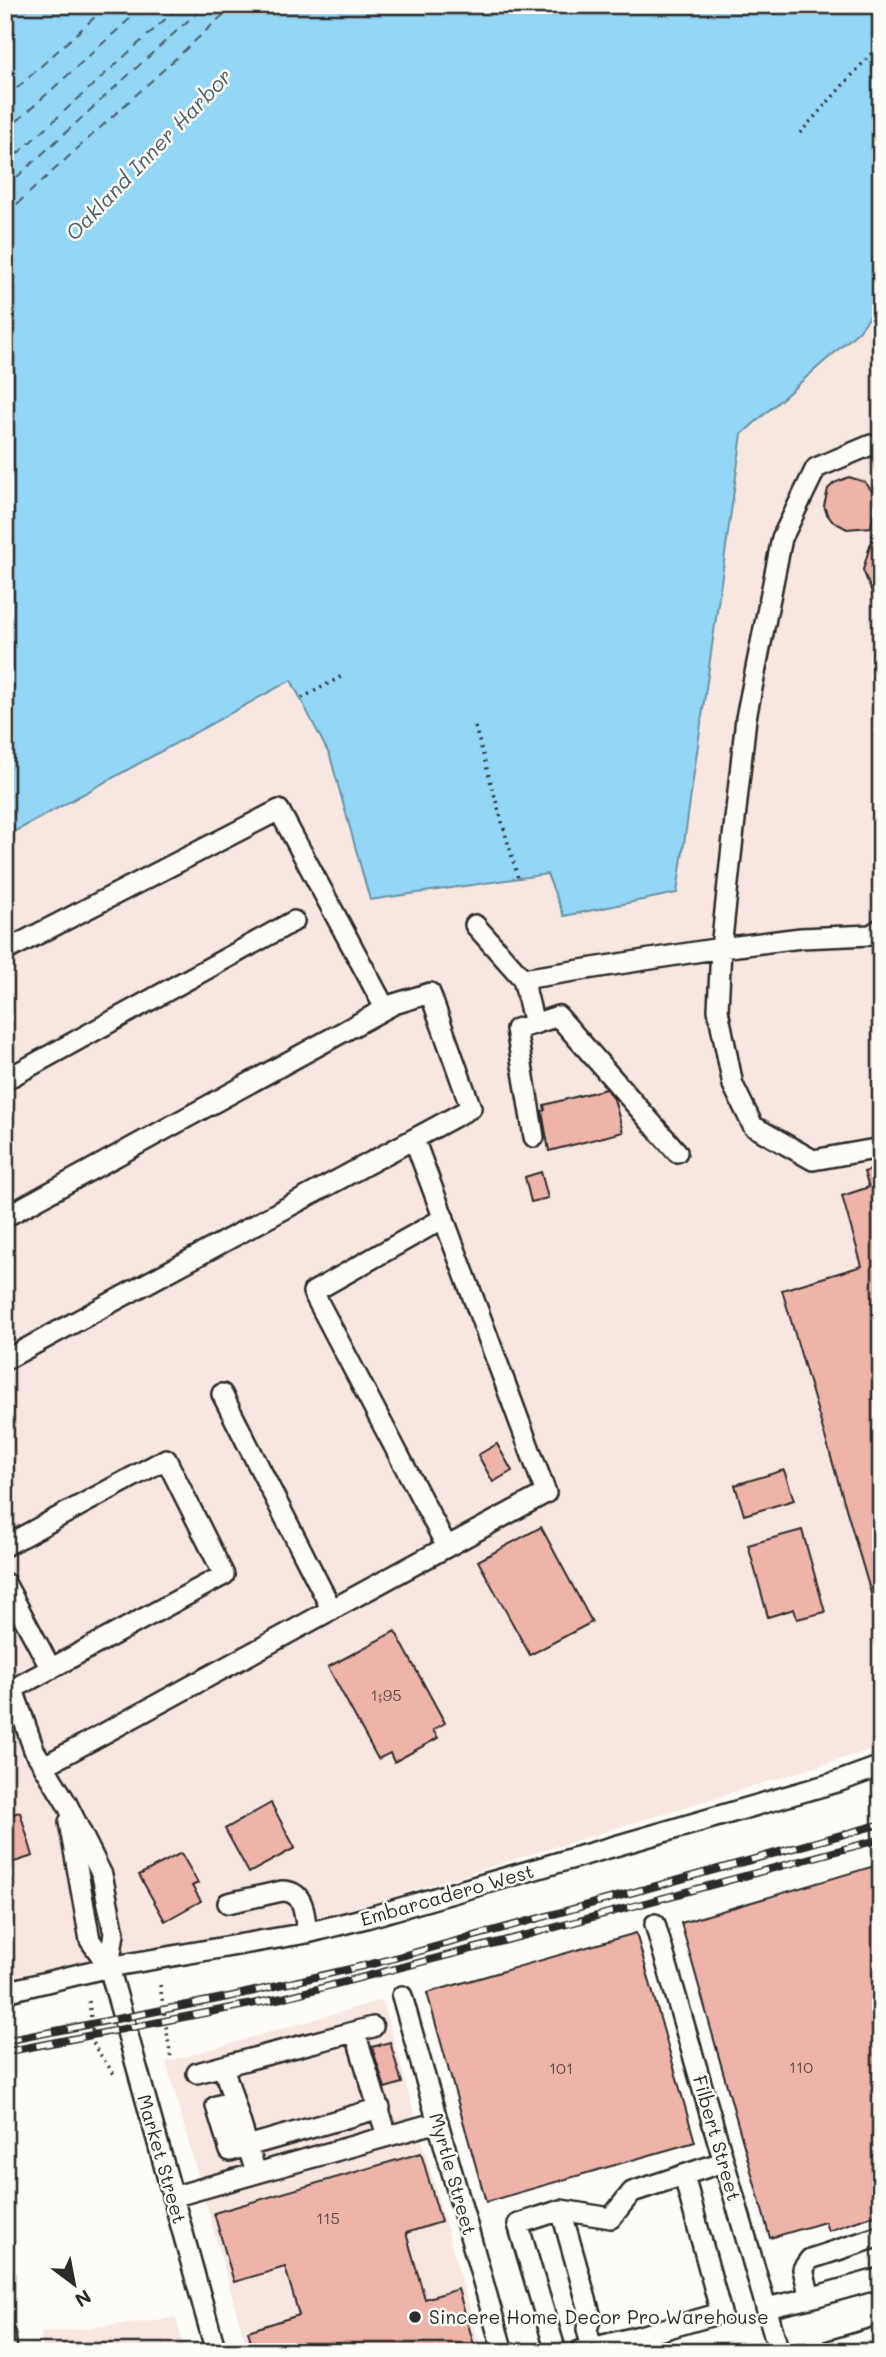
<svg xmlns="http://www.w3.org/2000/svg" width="886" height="2357" font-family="Mali,sans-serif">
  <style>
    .built { fill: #f8e6e0 }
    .water { fill: #93d6f5; stroke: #6992a4; stroke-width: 2 }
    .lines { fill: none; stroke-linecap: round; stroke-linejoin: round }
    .ferry { stroke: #4a5e68; stroke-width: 2; stroke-dasharray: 9 7; stroke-linecap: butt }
    .building { fill: #eeb4aa; stroke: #2b2b2b; stroke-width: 2 }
    .minor-casing { stroke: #2b2b2b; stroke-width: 24 }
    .path { stroke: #2b2b2b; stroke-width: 3.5; stroke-dasharray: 2 5; stroke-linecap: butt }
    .minor { stroke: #fdfcf7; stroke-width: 19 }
    .rail-casing { stroke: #2b2b2b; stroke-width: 8 }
    .rail { stroke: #fdfcf7; stroke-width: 5; stroke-dasharray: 16; stroke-linecap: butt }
    .poi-dot { fill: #2b2b2b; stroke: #fdfcf7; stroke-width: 2.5 }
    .labels { text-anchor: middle; stroke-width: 5; stroke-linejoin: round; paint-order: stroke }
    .number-label { font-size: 16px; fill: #5c4d4b }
    .street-label { font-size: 19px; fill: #2b2b2b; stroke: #fdfcf7 }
    .poi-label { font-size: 19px; fill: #2b2b2b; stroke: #fdfcf7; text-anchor: start }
    .water-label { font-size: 21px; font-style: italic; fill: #4a5e68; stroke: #fdfcf7 }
  </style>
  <rect width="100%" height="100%" fill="#fdfcf7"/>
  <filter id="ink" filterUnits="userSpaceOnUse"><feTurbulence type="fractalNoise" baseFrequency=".0143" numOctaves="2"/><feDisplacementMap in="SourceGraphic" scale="14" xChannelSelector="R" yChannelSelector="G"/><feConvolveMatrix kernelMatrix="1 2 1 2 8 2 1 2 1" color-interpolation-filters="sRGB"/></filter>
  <g filter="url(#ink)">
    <!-- built -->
    <path class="built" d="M881 302V1745L874 1749 336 1914 5 1983V837L291 680 330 756 370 899 547 874 677 893 742 434 859 331Z
      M382 2000 482 2352H248L166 2062Z
      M176 2318 185 2352H43L41 2333Z"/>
    <!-- water -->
    <path class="water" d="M5 5H881V302L859 331 742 434 677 893 564 916 547 874 370 900 330 756 291 680 5 837Z"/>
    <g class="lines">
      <!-- ferry -->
      <path class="ferry" d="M5 99 108 5
        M5 132 145 5
        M5 165 181 5
        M5 188 205 5
        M5 215 234 5"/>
    </g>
    <!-- building -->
    <path class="building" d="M849 477 865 482 875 495 876 503 871 527 847 529 832 521 827 514 824 506 828 489 834 483Z
      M878 517 881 518V615L863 570Z
      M606 1089 614 1099 623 1132 549 1151 542 1111 545 1110 544 1105Z
      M881 1167V1614H877L782 1290 862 1266 842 1196 869 1187 864 1172Z
      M541 1172 548 1198 531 1202 525 1177Z
      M497 1444 512 1471 493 1482 478 1455Z
      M784 1470 794 1500 744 1515 735 1485Z
      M541 1527 592 1622 530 1655 478 1561Z
      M802 1530 825 1612 797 1619 794 1609 768 1617 748 1545Z
      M395 1631 445 1723 433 1730 438 1738 394 1762 390 1753 378 1759 328 1667Z
      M271 1803 295 1848 249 1873 225 1829Z
      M20 1812 33 1856 5 1865V1816Z
      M181 1853 198 1883 192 1886 201 1901 165 1921 139 1875Z
      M881 1864V2210L875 2215 828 2231 825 2222 770 2238 681 1923Z
      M636 1933 695 2142 486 2202 427 1993Z
      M390 2042 402 2083 385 2088 372 2047Z
      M421 2153 441 2222 406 2233 425 2299 458 2289 476 2352H254L248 2331 299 2315 285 2267 234 2282 214 2213Z"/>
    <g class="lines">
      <!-- minor casing -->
      <g class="minor-casing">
        <path id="minor" d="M475 925 523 979 721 948 746 718 782 538 816 468 871 445
          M881 928 871 935 801 938 721 948 718 1010 733 1085 753 1126 813 1160 881 1148
          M5 951 279 810 385 1008
          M523 979 534 1024 558 1016 677 1152
          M5 1080 294 921
          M534 1137 516 1029 534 1024
          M5 1217 394 1004 430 993 471 1108 5 1360
          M444 1218 313 1292 447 1547
          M222 1394 332 1610
          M5 1546 166 1459 224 1575 13 1689 34 1750 44 1766
          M5 1583 51 1669
          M69 1822 90 1940 109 1967 216 2352
          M228 1903 282 1891C306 1891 304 1915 307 1933
          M655 1924 779 2352
          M109 1967 114 1933 102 1875 67 1804 44 1766 546 1493 414 1139
          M5 1992 109 1967 307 1933 366 1918 840 1781 881 1766
          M402 1996 503 2352
          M355 2032 387 2136
          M197 2073 223 2066
          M233 2101 216 2106 230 2151 380 2108
          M256 2173 223 2066 373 2027
          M172 2197 438 2122
          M561 2210 591 2317 587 2329 592 2349
          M881 2236 810 2259 803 2269 810 2298 881 2278
          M766 2308 810 2298
          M5 2334 7 2352
          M580 2351 640 2336
          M556 2352 518 2224 561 2210 611 2218 632 2192 723 2162
          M644 2352 640 2336 721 2313 684 2176
          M826 2352 881 2336"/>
      </g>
      <!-- path -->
      <path class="path" d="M800 133 881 43
        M302 698 344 675
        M475 727 518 878
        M160 1985 171 2059
        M89 2001 94 2046 114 2074"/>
      <!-- minor -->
      <use href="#minor" class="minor"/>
      <!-- rail casing -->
      <g class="rail-casing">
        <path id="rail" d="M5 2041 233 1996 380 1962 881 1824
          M5 2052 282 1998 534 1933 881 1839"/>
      </g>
      <!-- rail -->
      <use href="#rail" class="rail"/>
    </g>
  </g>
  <!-- markers -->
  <circle class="poi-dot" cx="415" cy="2317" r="7"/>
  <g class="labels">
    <!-- number labels -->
    <g class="number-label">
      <text x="386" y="1701">1;95</text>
      <text x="801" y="2073">110</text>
      <text x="561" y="2074">101</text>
      <text x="328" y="2224">115</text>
    </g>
    <!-- street labels -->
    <g class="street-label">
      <text transform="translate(447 1895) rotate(-16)" y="7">Embarcadero West</text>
      <text transform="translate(717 2138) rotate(74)" y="7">Filbert Street</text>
      <text transform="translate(162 2159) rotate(74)" y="7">Market Street</text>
      <text transform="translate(453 2174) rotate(74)" y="7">Myrtle Street</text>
    </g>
    <!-- poi labels -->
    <g class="poi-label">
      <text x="429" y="2324">Sincere Home Decor Pro Warehouse</text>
    </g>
    <!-- water labels -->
    <g class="water-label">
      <text transform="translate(149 155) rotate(-46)" y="7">Oakland Inner Harbor</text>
    </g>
  </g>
  <!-- margin -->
  <rect width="886" height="2357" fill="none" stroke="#fdfcf7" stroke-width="28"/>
  <rect x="14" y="14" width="858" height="2329" fill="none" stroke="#2b2b2b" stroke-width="2.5" filter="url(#ink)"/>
  <!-- north arrow -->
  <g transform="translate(74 2284) rotate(148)" stroke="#fdfcf7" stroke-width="5" paint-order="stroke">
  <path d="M0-5L12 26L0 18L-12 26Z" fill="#2b2b2b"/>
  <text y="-10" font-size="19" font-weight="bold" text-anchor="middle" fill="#2b2b2b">N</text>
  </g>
</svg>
